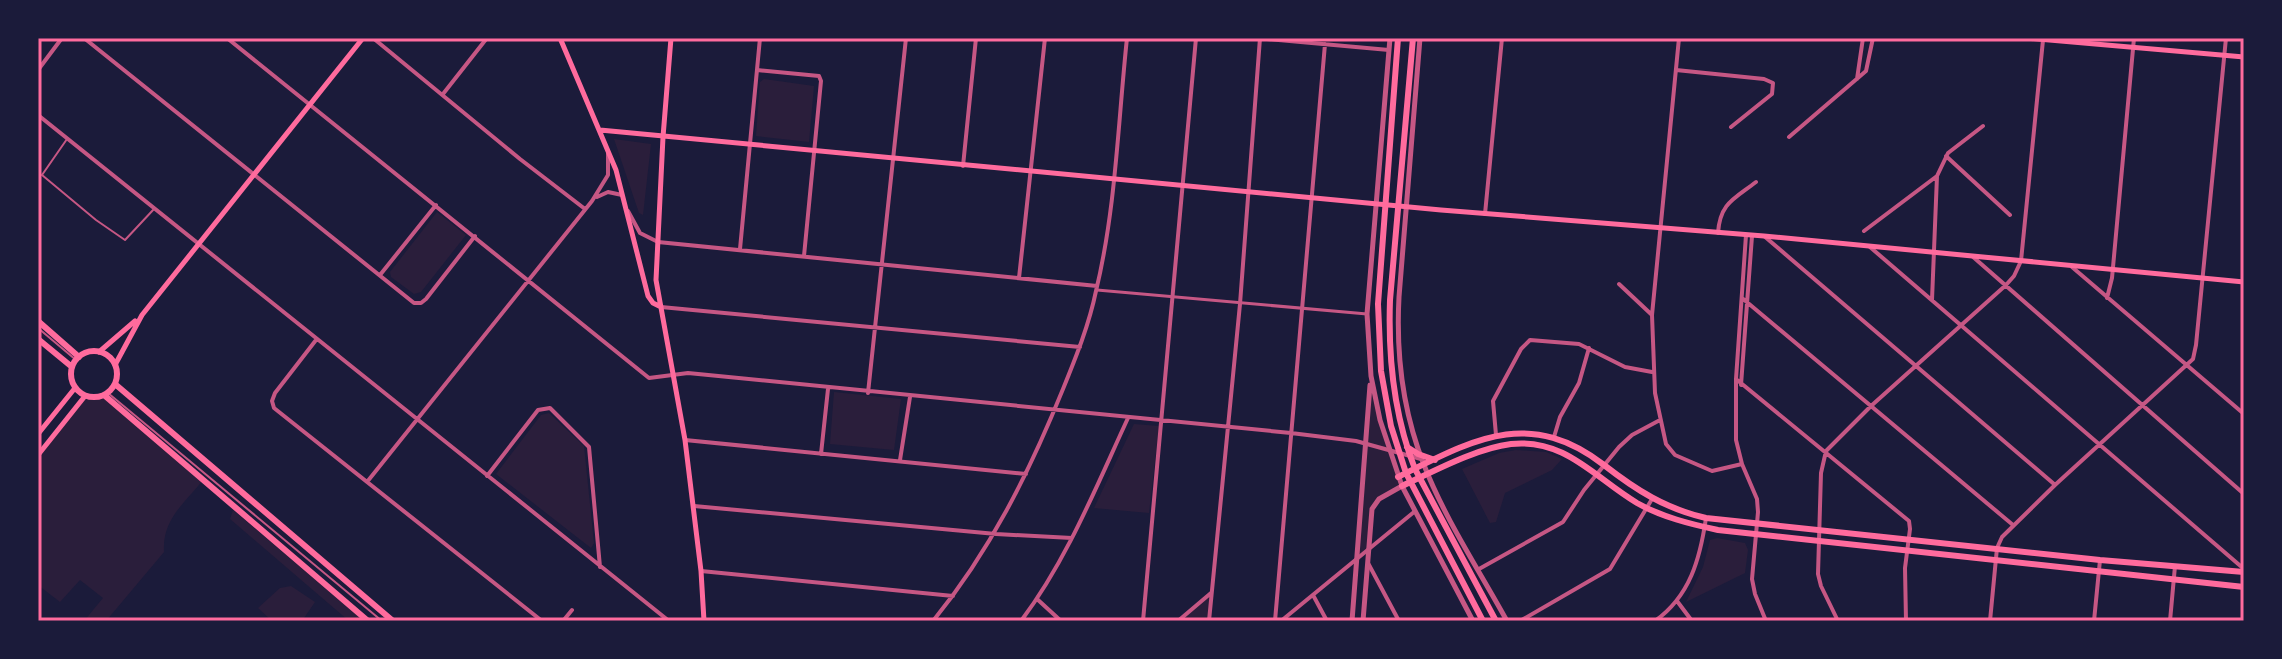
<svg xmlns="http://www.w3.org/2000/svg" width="2282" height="659" font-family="Mulish,sans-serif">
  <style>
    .green { fill: #2a1e3b }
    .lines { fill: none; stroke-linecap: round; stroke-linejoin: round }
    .service { stroke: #c65784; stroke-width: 2 }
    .pedestrian { stroke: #c65784; stroke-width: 3 }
    .minor { stroke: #c65784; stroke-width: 4 }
    .tertiary { stroke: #c65784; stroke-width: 5 }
    .secondary { stroke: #ff6b9d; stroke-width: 5 }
    .primary { stroke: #ff6b9d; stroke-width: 6 }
    .neatline { fill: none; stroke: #ff6b9d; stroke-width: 3 }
  </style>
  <rect width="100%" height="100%" fill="#1b1b3a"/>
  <!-- green -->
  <path class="green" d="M764 79 814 86 809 142 756 136 760 82Z
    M614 139 651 144 643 215 639 213Z
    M437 212 466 235 421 292 414 294 391 277 390 272Z
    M1372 389 1388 449 1367 443Z
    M834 392 901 399 894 450 830 444Z
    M104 395 203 480C184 504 162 519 164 552L106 621H84L103 598 80 580 60 602 38 585V456L85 396Z
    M549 413 584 446 594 543 591 548 496 474 541 415Z
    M1134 424 1159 426 1149 513 1094 508Z
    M1367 445 1389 452 1402 486 1375 503 1368 550 1357 559Z
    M1516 450 1546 452 1562 459 1552 470 1505 493 1496 522 1490 523 1462 469 1499 453Z
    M233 510 364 621H349L230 519Z
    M1717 538 1745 543 1748 550 1745 573 1686 602 1703 567 1710 540Z
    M291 586 315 602 302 621H272L258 608 280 588Z
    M1211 593 1209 621H1182L1181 619Z"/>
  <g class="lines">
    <!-- service -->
    <path class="service" d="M67 139 42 175 96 220 125 240 154 209
      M38 328 76 360
      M108 393 382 621"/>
    <!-- pedestrian -->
    <path class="pedestrian" d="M1097 290 1367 314"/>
    <!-- minor -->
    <path class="minor" d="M84 38 414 303H421L426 299 475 236
      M227 38 649 378 688 373 1291 433 1356 441 1421 459
      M373 38 520 159 585 209
      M1256 38 1389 50
      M1679 38 1652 315 1655 393 1666 444 1675 455 1712 471 1742 464
      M38 70 62 38
      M757 70 819 76 821 81 804 256
      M1676 70 1764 79 1773 83 1772 94 1731 127
      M1857 79 1863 38
      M443 94 487 38
      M38 115 669 621
      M1789 137 1866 71 1873 38
      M1946 156 2010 215
      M963 166 976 38
      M597 197 608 192 622 195
      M628 211 640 233 658 242 1097 286
      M1485 214 1502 38
      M1864 231 1937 176 1948 153 1983 126
      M1718 233C1720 203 1734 199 1756 182
      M1746 235 1736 379V440L1742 464 1757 499 1758 512 1752 579 1755 594 1766 621
      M1764 236 2054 484
      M1870 247 2244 569
      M740 249 760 38
      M1972 256 2244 494
      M2072 267 2244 414
      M380 275 436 205
      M1019 278 1045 38
      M1619 284 1652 315
      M1742 298 2013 525
      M2107 298 2112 278 2134 38
      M1932 300 1937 176
      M661 307 1080 347
      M316 340 275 393 272 401 274 408 542 621
      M1736 379 1909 521 1910 529 1905 568 1906 621
      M1741 385 1752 236
      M868 393 906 38
      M1496 435 1493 401 1521 349 1530 340 1579 344 1625 367 1652 372
      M1554 437 1560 417 1579 383 1589 348
      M685 440 1026 474
      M821 454 828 389
      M900 460 910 397
      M487 476 538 410 550 408 589 447 600 567
      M367 482 592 201 608 175V152
      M694 506 996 534 1072 538
      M1368 563 1399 621
      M1479 569 1563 522 1584 490 1619 447 1632 435 1660 420
      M701 571 953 596
      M1313 595 1327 621
      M1037 599 1061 621
      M1677 601 1692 621
      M563 621 572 610
      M933 621C990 551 1029 473 1063 389 1076 357 1089 325 1096 291 1116 208 1118 122 1127 38
      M1021 621C1067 560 1096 487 1128 418
      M1143 621 1196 38
      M1178 621 1211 593
      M1209 621 1240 304 1260 38
      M1275 621 1325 44
      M1281 621 1414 512
      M1520 621 1610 569 1652 499
      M1655 621C1690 596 1700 559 1706 518
      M1838 621 1821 586 1818 574 1821 473 1826 451 1871 406 2006 285 2014 276 2021 261 2043 40
      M1990 621 1997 548 2002 537 2055 485 2193 359 2196 345 2226 38
      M2094 621 2100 560
      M2170 621 2175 566"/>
    <!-- tertiary -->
    <path class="tertiary" d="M1390 38 1367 314 1371 376 1380 420 1402 486 1473 621
      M1420 38 1399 297C1396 353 1403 412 1424 465 1445 519 1479 570 1507 621
      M1352 621 1370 385
      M1363 621 1372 509 1379 499 1402 486"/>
    <!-- secondary -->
    <path class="secondary" d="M560 38 616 170 648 296 653 303 661 307
      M671 38 663 137 656 280 685 440 701 571 704 621
      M2025 38 2244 57
      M600 130 1441 210 1764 236 2244 282
      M99 352 135 321
      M115 365 142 315 363 38
      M38 434 75 388
      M38 455 85 396"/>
    <!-- primary -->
    <path class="primary" d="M1398 38 1378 304 1381 371 1391 426 1406 473 1483 621
      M1413 38 1390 300C1388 357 1394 416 1415 469L1496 621
      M38 321 79 357
      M38 339 72 367
      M71 374a23 23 0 1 1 46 0a23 23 0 1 1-46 0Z
      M115 384 393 621
      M104 395 368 621
      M1407 447 1418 454 1435 460
      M1398 477C1473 440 1528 407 1604 465 1636 490 1666 509 1706 518L2100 560 2244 572
      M1402 486C1434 471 1477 448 1511 444 1565 438 1595 478 1637 503 1662 517 1690 524 1718 530L2244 587"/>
  </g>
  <!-- border -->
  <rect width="2282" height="659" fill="none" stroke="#1b1b3a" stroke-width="80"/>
  <rect x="40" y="40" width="2202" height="579" class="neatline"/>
</svg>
